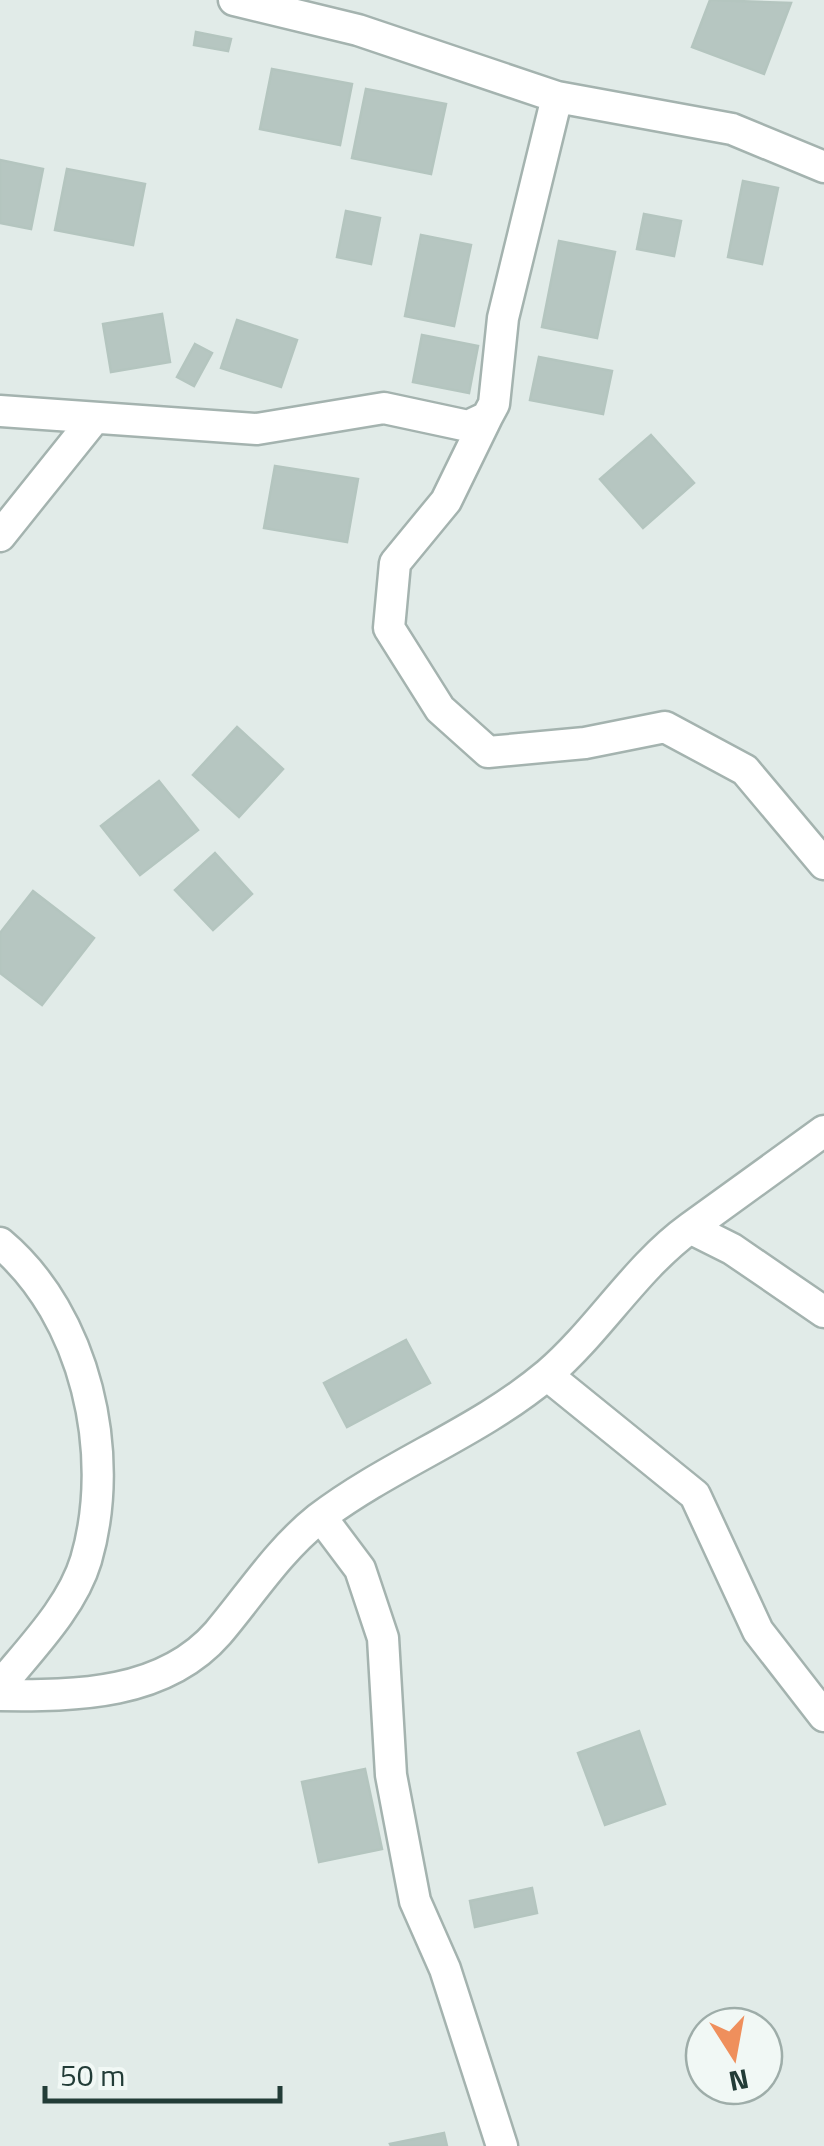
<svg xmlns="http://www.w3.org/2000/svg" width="824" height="2146" font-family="'Titillium Web',sans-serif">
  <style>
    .building { fill: #b6c6c1; stroke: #b4c5bf; stroke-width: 2.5 }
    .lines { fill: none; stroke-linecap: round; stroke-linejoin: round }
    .minor-casing { stroke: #a4b3af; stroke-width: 35 }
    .minor { stroke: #fff; stroke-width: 30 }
  </style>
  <rect width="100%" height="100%" fill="#e1ebe8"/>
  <!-- building -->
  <path class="building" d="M710 0 791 3 764 74 692 47Z
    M196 32 231 39 228 51 194 45Z
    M272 69 352 84 340 145 260 129Z
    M366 89 446 104 431 174 352 158Z
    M0 160 43 169 31 229 0 223Z
    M67 169 145 184 133 245 55 230Z
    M743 181 778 188 762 264 728 257Z
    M346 211 380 218 371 264 337 257Z
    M644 214 681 221 674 256 637 249Z
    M421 235 471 245 454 326 405 316Z
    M559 241 615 252 597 338 542 327Z
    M162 314 170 362 111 372 103 324Z
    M237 320 297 340 281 387 221 368Z
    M422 335 478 346 469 393 413 382Z
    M195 344 212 353 194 386 177 377Z
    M539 357 612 371 603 414 530 400Z
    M651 435 694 483 643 528 600 479Z
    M275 466 358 479 347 542 264 528Z
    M237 727 283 769 239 817 193 775Z
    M159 781 198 830 140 875 101 826Z
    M215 853 252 894 213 930 175 890Z
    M33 891 94 938 42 1005 0 973V933Z
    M406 1340 430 1383 347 1427 324 1383Z
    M639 1731 665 1804 605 1825 578 1753Z
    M365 1769 382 1849 319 1862 302 1782Z
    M532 1888 537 1913 475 1927 470 1901Z
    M444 2133 447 2146H391L390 2144Z"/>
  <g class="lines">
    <!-- minor casing -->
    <g class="minor-casing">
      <path id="minor" d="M234 0 358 30 557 97 732 129 824 167
        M0 411 257 429 384 408 468 426 487 417 494 404 503 318 557 97
        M487 417 446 501 395 563 389 628 440 709 488 752 585 743 665 727 745 770 824 864
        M0 536 93 420
        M690 1228 824 1131
        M0 1243C86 1315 117 1454 86 1560 72 1607 30 1649 0 1686
        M547 1375 695 1495 758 1631 824 1716
        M321 1517 360 1569 383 1638 391 1775 415 1901 445 1969 502 2146
        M0 1695C76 1696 164 1695 218 1633 251 1594 278 1551 318 1519 390 1464 478 1433 548 1374 599 1330 636 1267 690 1228L732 1249 824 1312"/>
    </g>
    <!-- minor -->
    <use href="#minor" class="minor"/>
  </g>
  <!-- north arrow -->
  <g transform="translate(734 2056) rotate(169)"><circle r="48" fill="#f1f8f5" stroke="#9eada9" stroke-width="2.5"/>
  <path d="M0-8L18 38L0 25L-18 38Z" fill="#ef8f5c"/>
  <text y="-15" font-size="28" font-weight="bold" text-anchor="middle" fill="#223c37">N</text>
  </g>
  <!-- scale -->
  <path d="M45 2086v15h235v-15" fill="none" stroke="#223c37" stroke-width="5"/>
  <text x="60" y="2086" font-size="30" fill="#223c37" stroke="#f1f8f5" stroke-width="8" paint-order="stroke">50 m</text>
</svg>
